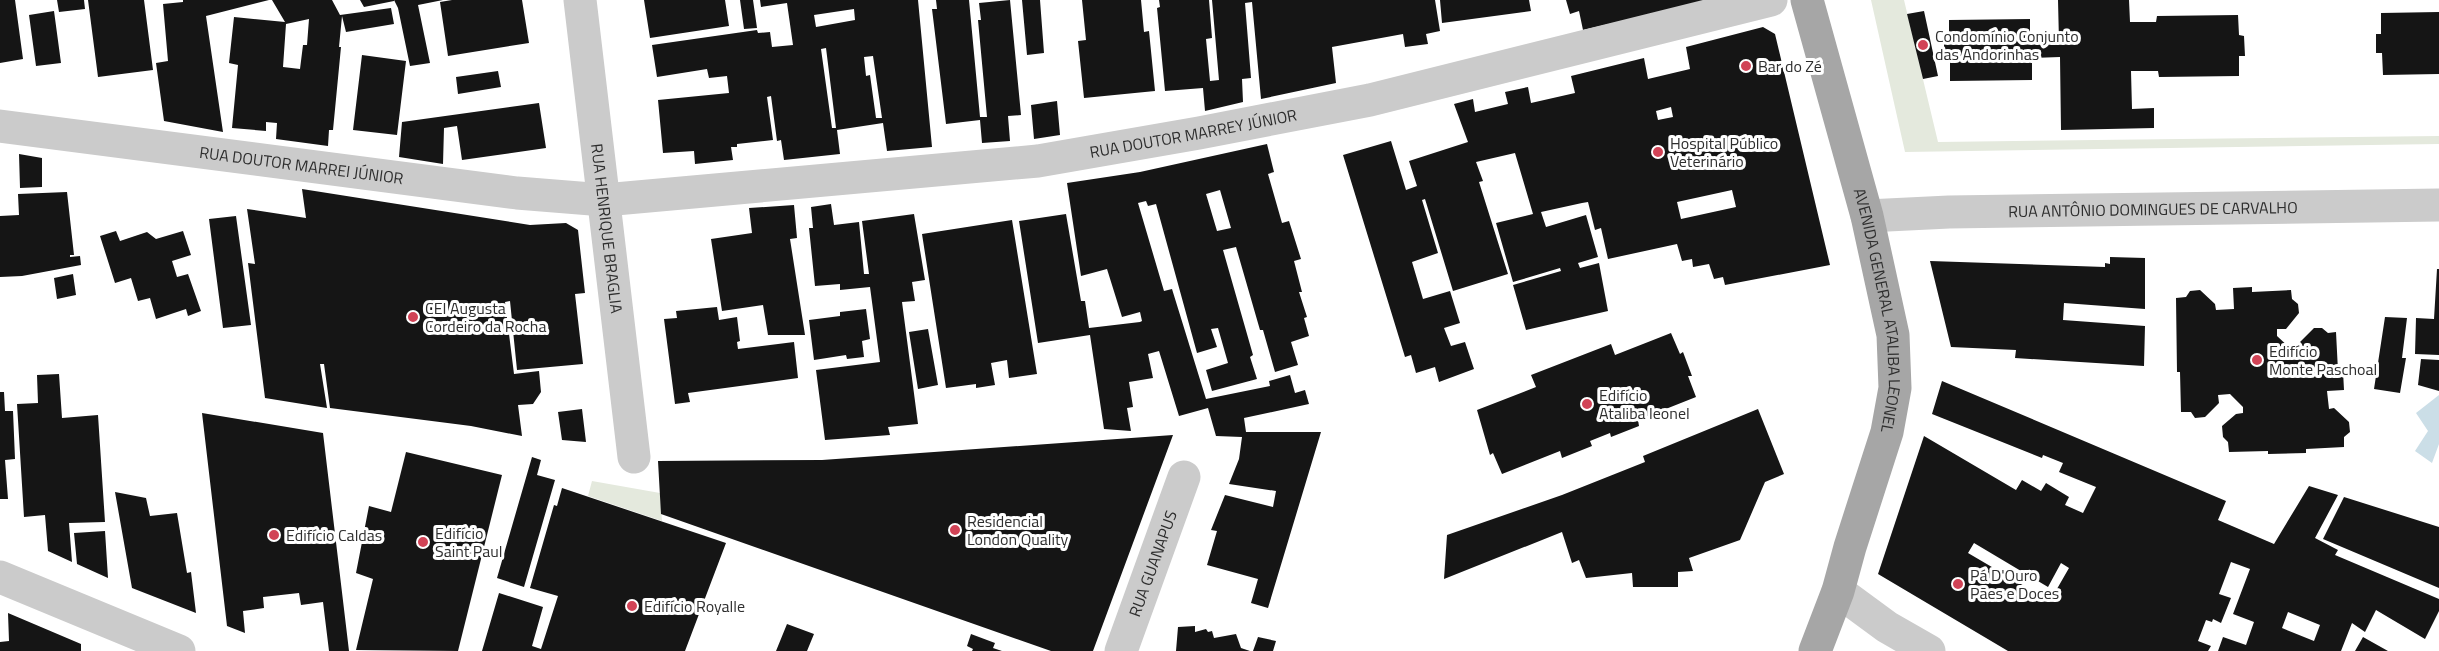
<svg xmlns="http://www.w3.org/2000/svg" width="2439" height="651" font-family="'Titillium Web',sans-serif">
  <style>
    .green { fill: #e4e9dd }
    .water { fill: #cbdee7 }
    .building { fill: #151515; fill-rule: evenodd }
    .lines { fill: none; stroke-linecap: round; stroke-linejoin: round }
    .minor { stroke: #cbcbcb; stroke-width: 33 }
    .major { stroke: #a6a6a6; stroke-width: 33 }
    .poi-dot { fill: #d14356; stroke: #fff; stroke-width: 2 }
    .labels { text-anchor: middle; stroke-width: 6; stroke-linejoin: round; paint-order: stroke }
    .poi-label { font-size: 16px; fill: #2e2e2e; stroke: #fff; text-anchor: start }
    .street-label { font-size: 16px; fill: #2e2e2e; stroke: #fff }
  </style>
  <rect width="100%" height="100%" fill="#fff"/>
  <!-- green -->
  <path class="green" d="M1871 0H1904L1938 142 2439 136V144L1905 152Z
    M592 481 660 493 662 521 588 496Z"/>
  <!-- water -->
  <path class="water" d="M2439 395V444L2432 463 2415 451 2428 431 2416 413Z"/>
  <!-- building -->
  <path class="building" d="M0 0H15L23 59 0 63Z
    M57 0H84L85 9 59 12Z
    M88 0H144L153 70 98 77Z
    M183 0H269L206 16 223 132 164 121 156 63 168 61 163 4 183 2Z
    M272 0H332L340 15 391 8 394 24 346 32 342 16 339 47H341L333 130H329L328 146 276 139 277 123 266 122V131L232 128 238 65 229 63 234 17 285 22ZM309 19 307 45H303L300 69 283 67 286 24Z
    M360 0H394V1L364 7Z
    M394 0H443L418 5 430 63 410 66 398 8Z
    M452 0H522L529 43 448 56 440 2Z
    M644 0H725L729 26 650 38Z
    M740 0H753L757 28 744 29Z
    M760 0H918L932 147 887 151 883 123 837 130 840 154 784 160 781 140 777 141 771 96 767 97 773 140 737 144V147H731L733 160 695 164 694 151 663 153 658 100 729 93 727 76 709 78 707 69 657 77 652 45 757 30 758 33 770 32 772 47 793 45 787 3 761 7ZM854 9 855 20 816 27 814 15ZM826 48 836 128H832L821 49ZM873 56 882 118H876L870 75 866 76 864 57Z
    M936 0H969L980 117H987L978 20H981L979 3 1010 0 1021 115 1008 116 1010 141 982 143 980 120 946 124 932 9H937Z
    M1022 0H1040L1044 53 1027 55Z
    M1082 0H1141L1144 32 1149 31 1155 91 1084 98 1078 41 1086 40Z
    M1159 0H1209L1212 38 1206 39 1210 81 1219 80 1212 0H1435L1440 31 1426 34 1428 44 1405 47 1403 34 1332 47 1336 83 1261 99 1252 2 1245 3 1251 78 1242 79 1243 102 1205 111 1203 88 1165 91 1157 8 1160 7Z
    M1440 0H1529L1531 11 1442 23Z
    M1566 0H1709V1L1583 30 1579 11 1570 14Z
    M2058 0H2129L2130 22H2156L2157 16 2238 15 2239 35 2244 36 2245 56H2239V76L2159 77 2158 71H2131L2132 109 2154 108V128L2061 130 2060 57 2032 58V80L1950 81V60H1944V42H1949V20L2030 19V42H2059Z
    M54 11 61 63 36 66 29 15Z
    M1924 11 1938 76 1923 79 1907 14Z
    M2439 12V74L2383 75 2382 53H2376V34H2381V13Z
    M1763 27 1775 34 1830 265 1725 285 1723 277 1714 279 1709 264 1693 267 1692 259 1682 261 1677 244 1608 259 1601 228 1595 230 1588 202 1582 203 1541 212 1546 227 1586 215 1598 257 1578 263 1580 268 1599 263 1608 311 1526 330 1513 285 1561 271 1560 268 1513 282 1496 223 1533 214 1515 153 1476 162 1483 181 1479 182 1508 274 1453 291 1425 199 1422 200 1438 253 1412 262 1423 299 1450 291 1460 323 1444 328 1451 346 1465 342 1474 369 1439 382 1435 367 1416 373 1411 355 1405 357 1343 155 1391 141 1406 190 1417 186 1409 161 1468 142 1454 104 1473 99 1475 112 1508 104 1505 92 1528 87 1531 103 1575 93 1571 76 1644 58 1648 79 1690 69 1686 47ZM1671 107 1673 117 1658 120 1656 111ZM1732 190 1736 207 1681 219 1677 202Z
    M362 55 406 61 397 135 353 130Z
    M498 71 501 87 458 94 456 77Z
    M1057 101 1060 135 1034 139 1031 105Z
    M539 103 546 148 462 160 457 126 444 128 443 164 399 157 402 122Z
    M1267 144 1274 172 1268 174 1282 223 1289 221 1301 259 1294 261 1302 292H1299L1307 317 1304 318 1309 336 1291 342 1298 365 1275 372 1263 330H1260L1236 247 1223 250 1253 355 1250 357 1257 379 1212 391 1206 370 1228 363 1218 328 1211 329 1217 347 1197 353 1156 204 1148 206 1146 201 1138 203 1164 291 1172 289 1206 399 1270 386 1269 381 1290 375 1295 393 1305 390 1309 404 1244 418 1246 432H1321L1268 608 1251 603 1258 579 1207 565 1217 531 1211 530 1225 495 1273 507 1276 491 1229 484 1239 459 1242 437 1216 436 1208 408 1179 416 1159 351 1148 354 1153 378 1129 382 1133 407 1127 408 1131 431 1104 429 1090 335 1038 343 1019 221 1066 214 1081 301H1085L1089 328 1140 322 1142 321 1140 312 1122 317 1107 269 1081 276 1067 183 1140 172ZM1220 190 1231 228 1217 231 1206 194Z
    M19 154 42 158V187L20 188Z
    M302 189 530 225 566 223 578 230 585 293 575 294 583 364 517 370 510 301 505 302 514 374 539 371 541 392 533 404 518 405 522 436 471 426 330 408 324 364H320L327 408 265 398 248 263 255 264 247 209 306 218Z
    M67 192 74 255H70V257L80 256 81 265 22 276 0 277V216L19 215 18 194Z
    M831 204 834 225 859 222 864 274H869L862 221 914 214 925 280 912 282 915 301 902 302 918 424 888 427 890 435 825 440 816 370 880 362 870 287 840 290V284L815 286 809 228H813L811 207Z
    M794 205 797 238 790 239 805 335H768L763 305 722 311 711 239 752 233 749 208Z
    M236 216 251 325 223 328 209 219Z
    M1012 220 1037 374 1009 378 1007 360 991 363 995 385 976 388V384L946 388 922 234Z
    M116 231 120 241 147 232 156 239 183 231 191 255 172 261 177 277 188 274 201 311 188 316 186 309 156 319 150 298 138 301 131 278 115 283 100 236Z
    M2110 257 2145 258V309L2064 303 2063 320 2145 326 2144 366 2015 358 2016 350 1951 347 1930 261 2105 267V263L2110 264Z
    M2437 269H2439V355L2415 354 2416 318 2434 319Z
    M73 274 76 295 57 299 54 278Z
    M2252 287V292L2291 290 2292 299 2298 304 2299 313 2286 329H2277V336L2291 349H2299V343L2314 328H2322L2328 333 2336 332 2338 371H2343L2344 390 2327 391 2329 409 2334 408 2349 422 2350 432 2344 437V447L2306 449V453L2268 454V451L2229 452 2228 442 2223 437 2222 426 2236 414 2243 413V407L2230 394 2218 395 2219 403 2205 417 2195 418 2191 412H2181L2180 372H2177L2176 298 2186 297 2190 291 2200 290 2215 304 2216 310 2234 309 2233 288Z
    M717 307 719 320 737 317 740 341 737 342 738 349 794 342 798 378 688 393 690 402 675 404 664 319 677 318 676 311Z
    M866 309 870 339 862 341 864 357 847 359 846 355 814 360 809 320 840 316V312Z
    M2385 317 2407 318 2402 358H2406L2400 393 2374 389Z
    M928 329 938 385 918 389 909 332Z
    M1671 333 1680 354 1683 352 1692 376H1688L1696 397 1638 420 1639 426 1611 437 1610 433 1590 441 1592 446 1562 458 1560 451 1502 474 1493 453 1490 455 1477 410 1536 387 1531 375 1611 344 1615 355Z
    M2421 359 2439 360V391L2418 385Z
    M59 374 62 418 98 415 105 522 69 523 72 562 48 551 45 515 24 517 17 404 38 403 37 375Z
    M1942 381 2226 501 2218 520 2274 544 2309 486 2338 495 2315 538 2338 550 2335 555 2439 599V611L2425 639 2376 610 2365 632 2352 623 2341 651H2218L2223 637 2246 645 2254 622 2233 614 2250 569 2231 562 2219 594 2231 598 2221 623 2213 619 2212 622 2206 620 2198 641 2211 646 2208 651H2008L1878 574 1924 436 2016 490 2022 480 2041 491 2046 483 2069 497 2065 505 2083 513 2096 487 2059 472 2063 463 2043 455 2042 458 1932 414ZM1974 543 2048 587 2061 563 2069 568 2050 601 1968 553ZM2288 612 2320 625 2314 641 2282 628Z
    M0 392H4L5 411H13L15 459 5 460 8 499H0Z
    M582 409 586 442 562 440 558 412Z
    M1758 409 1784 474 1765 482 1740 540 1689 558 1693 571 1678 572V587H1633L1632 573 1586 578 1579 560 1572 563 1562 532 1444 579 1447 535 1562 495 1645 462 1643 456Z
    M202 413 323 433 349 651H329L323 602 301 605 299 593 263 597 264 608 243 611 245 633 227 626Z
    M1173 435 1093 651H1051L661 514 658 461 822 460Z
    M406 452 502 475 458 651 356 650 373 579 356 573 369 506 391 512Z
    M532 457 541 460 537 475 555 480 524 587 497 578Z
    M562 488 726 543 685 651H482L499 593 543 607 532 646 541 649 558 596 530 588 554 505 557 506Z
    M115 492 146 498 150 516 177 513 187 573 191 572 196 613 132 588Z
    M2344 497 2439 527V588L2323 539Z
    M105 531 108 578 77 564 74 533Z
    M8 613 81 644V651H0V642L9 641Z
    M787 624 814 634 807 651H776Z
    M1195 626V632L1206 629 1208 632 1212 631 1214 638 1236 634 1241 648 1250 651H1176L1178 627Z
    M971 634 995 643 993 648 1002 651H972L973 649 967 646Z
    M1258 637 1276 641 1273 651H1253Z
    M2363 637 2388 651H2355Z"/>
  <g class="lines">
    <!-- minor -->
    <g class="minor">
      <path id="s1" d="M580 0 634 457"/>
      <path id="s2" d="M0 126 517 193 604 200 1038 161 1199 133 1370 100 1771 0"/>
      <path id="s3" d="M1867 216 1949 212 2439 205"/>
      <path d="M0 577 179 651"/>
      <path d="M1838 591 1887 627 1929 651"/>
      <path id="s4" d="M1121 651 1184 477"/>
    </g>
    <!-- major -->
    <path class="major" id="s5" d="M1807 0 1867 216 1893 335 1895 388 1887 432 1850 547 1838 591 1815 651"/>
  </g>
  <!-- markers -->
  <g class="poi-dot">
    <circle cx="1923" cy="45" r="6"/>
    <circle cx="1746" cy="66" r="6"/>
    <circle cx="1658" cy="152" r="6"/>
    <circle cx="413" cy="317" r="6"/>
    <circle cx="2257" cy="360" r="6"/>
    <circle cx="1587" cy="404" r="6"/>
    <circle cx="955" cy="530" r="6"/>
    <circle cx="274" cy="535" r="6"/>
    <circle cx="423" cy="542" r="6"/>
    <circle cx="1958" cy="584" r="6"/>
    <circle cx="632" cy="606" r="6"/>
  </g>
  <g class="labels">
    <!-- poi labels -->
    <g class="poi-label">
      <text x="1935" y="42">Condomínio Conjunto<tspan x="1935" dy="18">das Andorinhas</tspan></text>
      <text x="1758" y="72">Bar do Zé</text>
      <text x="1670" y="149">Hospital Público<tspan x="1670" dy="18">Veterinário</tspan></text>
      <text x="425" y="314">CEI Augusta<tspan x="425" dy="18">Cordeiro da Rocha</tspan></text>
      <text x="2269" y="357">Edifício<tspan x="2269" dy="18">Monte Paschoal</tspan></text>
      <text x="1599" y="401">Edifício<tspan x="1599" dy="18">Ataliba leonel</tspan></text>
      <text x="967" y="527">Residencial<tspan x="967" dy="18">London Quality</tspan></text>
      <text x="435" y="539">Edifício<tspan x="435" dy="18">Saint Paul</tspan></text>
      <text x="286" y="541">Edifício Caldas</text>
      <text x="1970" y="581">Pá D'Ouro<tspan x="1970" dy="18">Pães e Doces</tspan></text>
      <text x="644" y="612">Edifício Royalle</text>
    </g>
    <!-- street labels -->
    <g class="street-label">
      <text dy="6" stroke="none"><textPath href="#s2" startOffset="1202">RUA DOUTOR MARREY JÚNIOR</textPath></text>
      <text dy="6" stroke="none"><textPath href="#s2" startOffset="304">RUA DOUTOR MARREI JÚNIOR</textPath></text>
      <text dy="6" stroke="none"><textPath href="#s3" startOffset="286">RUA ANTÔNIO DOMINGUES DE CARVALHO</textPath></text>
      <text dy="6" stroke="none"><textPath href="#s1" startOffset="230">RUA HENRIQUE BRAGLIA</textPath></text>
      <text dy="6" stroke="none"><textPath href="#s5" startOffset="320">AVENIDA GENERAL ATALIBA LEONEL</textPath></text>
      <text dy="6" stroke="none"><textPath href="#s4" startOffset="93">RUA GUANAPUS</textPath></text>
    </g>
  </g>
</svg>
